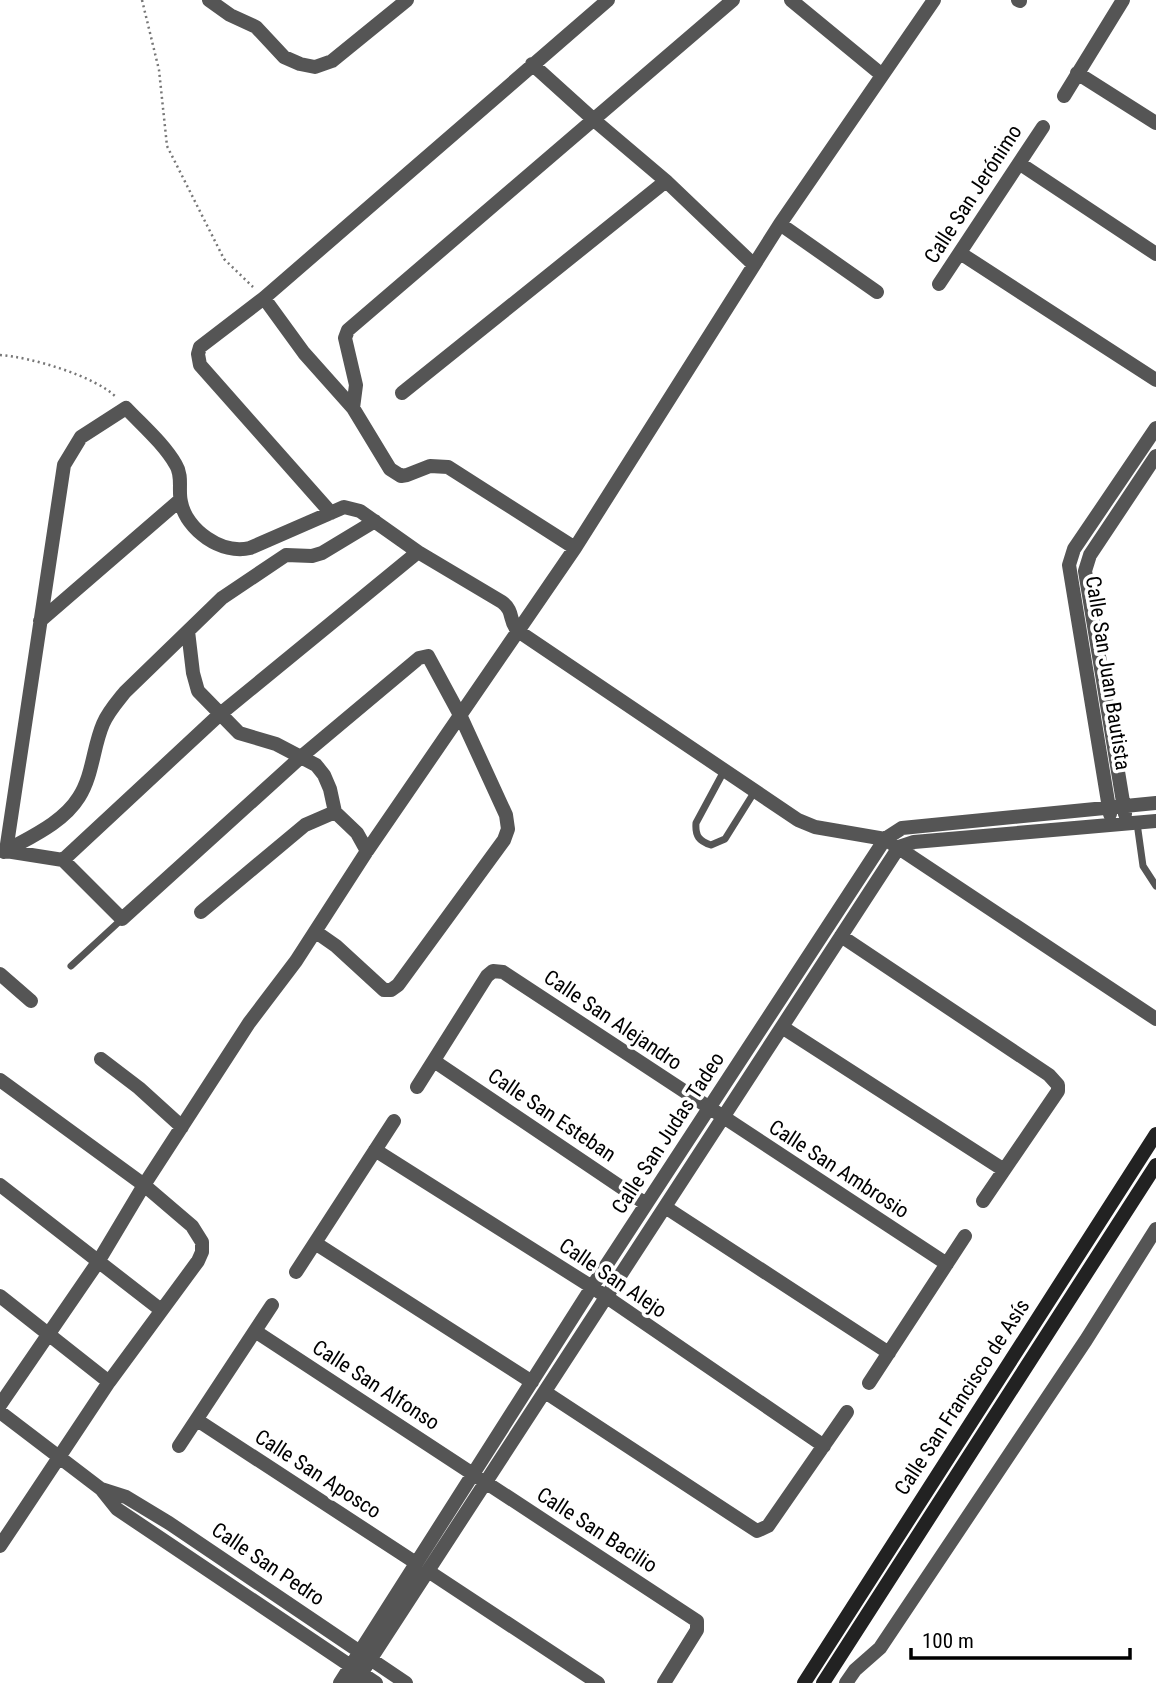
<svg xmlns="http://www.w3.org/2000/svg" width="1156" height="1683" font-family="'Roboto Condensed',sans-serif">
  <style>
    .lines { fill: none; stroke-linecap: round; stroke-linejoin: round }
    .path { stroke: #777; stroke-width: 2.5; stroke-dasharray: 2 3.5; stroke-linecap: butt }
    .service { stroke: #555; stroke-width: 7 }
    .minor { stroke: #555; stroke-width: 14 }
    .secondary { stroke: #222; stroke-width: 14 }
    .labels { text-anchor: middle; stroke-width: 7; stroke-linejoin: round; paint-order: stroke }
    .street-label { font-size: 21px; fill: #000; stroke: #fff }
  </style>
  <rect width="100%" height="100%" fill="#fff"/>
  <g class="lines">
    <!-- path -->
    <path class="path" d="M142 0 159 70 167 146 224 259 253 287
      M0 355C30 357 96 376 117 398"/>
    <!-- service -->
    <path class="service" d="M724 771 696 823C695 836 699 841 711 845L725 839 755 791
      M1137 823 1143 866 1156 886
      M71 966 122 919"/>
    <!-- minor -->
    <path class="minor" d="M209 0 230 15 256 27 284 57 300 64 315 67 332 61 407 0
      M791 0 882 75
      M1018 0 1020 1
      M532 64 594 120 666 181 754 265
      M1077 73 1156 123
      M1064 96 1123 0
      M1019 163 1156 254
      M780 224 877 292
      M960 253 1156 380
      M939 284 1043 127
      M264 298 304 353 353 408 390 469 401 476 407 475 430 466 448 467 575 548
      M402 393 666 181
      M353 408 356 385 345 338 348 330 733 0
      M331 513 200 365 198 354 200 347 264 298 608 0
      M418 552 219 715 63 860 6 851 64 465 81 437 126 408C143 426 164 444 176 465 183 476 178 490 181 502 186 530 222 555 250 548L344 507 360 511 418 552 502 602C515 612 508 621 518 631L798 820 815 827 885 839 1156 1019
      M40 621 180 500
      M188 631 193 673 198 691 239 733 276 744 316 765 324 775 330 789 335 812 305 825 201 912
      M335 812 357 833 367 851
      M1110 814 1069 565 1074 549 1156 428
      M1125 814 1085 571 1090 555 1156 456
      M4 852C30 837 63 823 79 797 93 775 93 747 103 724 108 712 117 702 125 692L222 598 286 555 312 556 322 553 375 521
      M63 860 122 919 302 756 419 658 428 656 461 717 506 815 508 829 504 840 398 985 391 990H384L336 946 316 932
      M841 936 1049 1075 1058 1085V1091L983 1201
      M0 974 31 1001
      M782 1027 1004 1170
      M101 1059 139 1088 182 1127
      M434 1061 646 1204
      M0 1080 144 1185 192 1226 202 1242V1252L198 1261 109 1382 0 1546
      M417 1087 487 976 493 971 503 972 947 1264
      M375 1150 592 1287 824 1446
      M0 1185 161 1310
      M665 1207 889 1353
      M315 1243 532 1382
      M296 1272 394 1121
      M0 1296 109 1382
      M255 1331 697 1621V1630L664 1683
      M869 1383 965 1236
      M545 1392 757 1531 768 1526 847 1412
      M0 1405 98 1262 144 1185 249 1023 296 961 367 851 575 548 780 224 934 0
      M0 1412 101 1489 117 1509 376 1683
      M197 1420 416 1563
      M179 1446 272 1305
      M101 1489 126 1497 169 1523 406 1683
      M428 1571 598 1683
      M340 1683 592 1287 885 839 902 828 1156 803
      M355 1683 899 847 914 842 1156 821
      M846 1683 855 1670 880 1648 1086 1340 1156 1229"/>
    <!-- secondary -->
    <path class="secondary" d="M804 1683 1156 1134
      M823 1683 1156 1165"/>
  </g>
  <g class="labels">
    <!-- street labels -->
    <g class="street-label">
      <text transform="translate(973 194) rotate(-57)" y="7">Calle San Jerónimo</text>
      <text transform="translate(1108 673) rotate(81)" y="7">Calle San Juan Bautista</text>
      <text transform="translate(613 1020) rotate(34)" y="7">Calle San Alejandro</text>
      <text transform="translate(552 1115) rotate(34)" y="7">Calle San Esteban</text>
      <text transform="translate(668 1133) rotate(-57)" y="7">Calle San Judas Tadeo</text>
      <text transform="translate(839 1169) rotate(33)" y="7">Calle San Ambrosio</text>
      <text transform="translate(613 1278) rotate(34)" y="7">Calle San Alejo</text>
      <text transform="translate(376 1385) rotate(33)" y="7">Calle San Alfonso</text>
      <text transform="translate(962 1397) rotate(-57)" y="7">Calle San Francisco de Asís</text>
      <text transform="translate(318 1474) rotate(33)" y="7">Calle San Aposco</text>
      <text transform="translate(597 1530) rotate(33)" y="7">Calle San Bacilio</text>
      <text transform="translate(268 1564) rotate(34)" y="7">Calle San Pedro</text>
    </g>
  </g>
  <!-- scale -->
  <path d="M911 1648v10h219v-10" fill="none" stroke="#000000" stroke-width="3.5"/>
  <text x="922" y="1648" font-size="21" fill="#000000" stroke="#ffffff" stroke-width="5" paint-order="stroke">100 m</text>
</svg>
